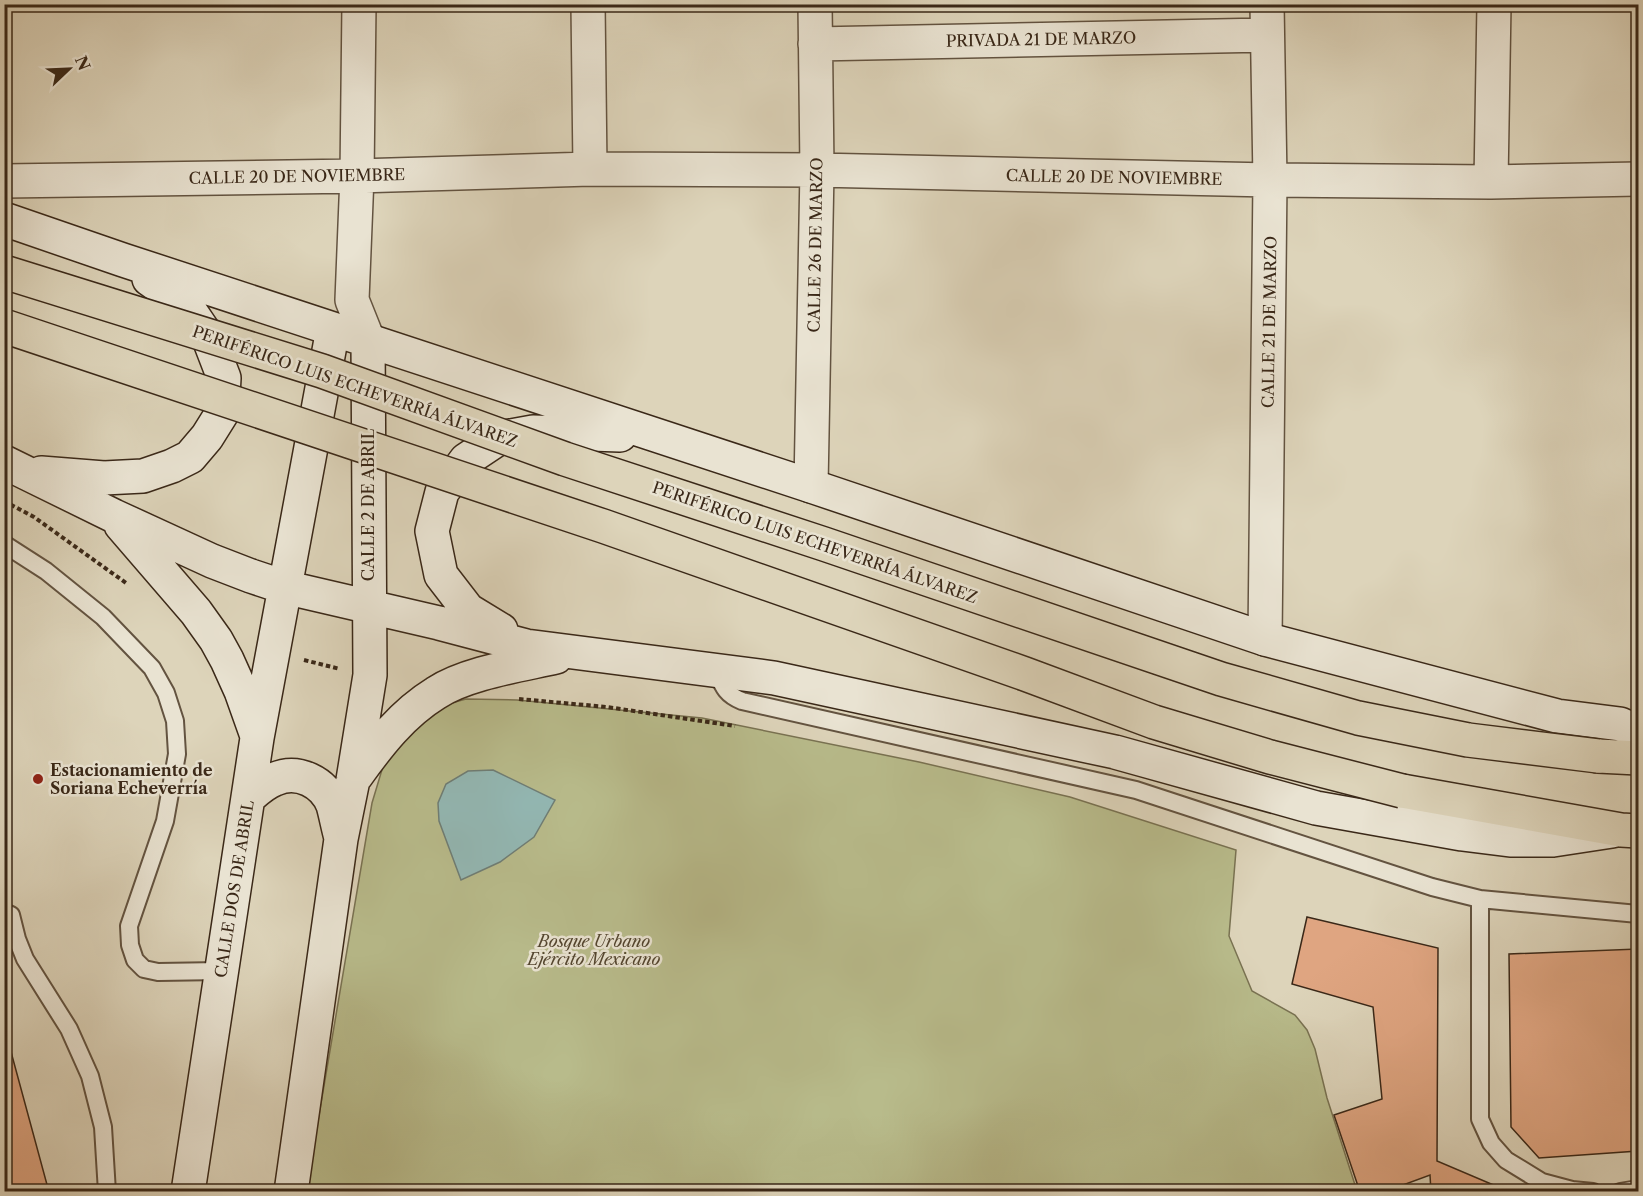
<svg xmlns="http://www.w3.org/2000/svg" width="1643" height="1196" font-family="'Libre Caslon Text',serif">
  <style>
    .green { fill: #b8bb8b; stroke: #797252; stroke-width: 1.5 }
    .water { fill: #93b8b4; stroke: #6f7e76; stroke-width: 1.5 }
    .building { fill: #dfa581; stroke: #3a2818; stroke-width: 1.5 }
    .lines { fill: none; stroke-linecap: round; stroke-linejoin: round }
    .lane-casing { stroke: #635340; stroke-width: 20 }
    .street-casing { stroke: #635340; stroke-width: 36 }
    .secondary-casing { stroke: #3a2818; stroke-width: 36 }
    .highway-casing { stroke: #3a2818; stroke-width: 36 }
    .path { stroke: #3a2818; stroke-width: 4; stroke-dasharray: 4.5 3; stroke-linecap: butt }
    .lane { stroke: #e9e3d2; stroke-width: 16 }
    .street { stroke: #e9e3d2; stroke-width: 33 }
    .secondary { stroke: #e9e3d2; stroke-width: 33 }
    .highway { stroke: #ddd4ba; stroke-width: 33 }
    .highway-bridge-casing { stroke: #3a2818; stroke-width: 36; stroke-linecap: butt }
    .highway-bridge { stroke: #ddd4ba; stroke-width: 33 }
    .poi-dot { fill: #8f2418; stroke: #e9e3d2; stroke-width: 2 }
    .labels { text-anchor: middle; stroke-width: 5; stroke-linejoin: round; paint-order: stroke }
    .street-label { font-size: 16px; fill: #3a2818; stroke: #e9e3d2 }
    .poi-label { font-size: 16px; font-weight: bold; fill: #3a2818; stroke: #e9e3d2; text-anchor: start }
    .park-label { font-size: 16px; font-style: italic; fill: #53452f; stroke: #e9e3d2 }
  </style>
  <rect width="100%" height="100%" fill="#ddd4ba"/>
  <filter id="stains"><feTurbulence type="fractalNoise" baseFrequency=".00333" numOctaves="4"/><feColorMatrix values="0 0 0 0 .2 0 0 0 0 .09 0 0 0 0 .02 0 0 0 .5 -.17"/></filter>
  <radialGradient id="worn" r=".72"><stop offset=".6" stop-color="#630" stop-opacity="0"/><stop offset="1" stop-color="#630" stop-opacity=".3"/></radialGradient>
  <!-- green -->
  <path class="green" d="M466 699 517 700 702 718 919 762 1070 797 1236 850 1229 936 1252 991 1295 1015 1307 1030 1315 1049 1327 1098 1357 1191 306 1192 372 803 384 763 397 740 437 707Z"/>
  <!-- water -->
  <path class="water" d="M493 770 555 800 534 837 500 862 461 880 439 821 438 803 446 784 468 771Z"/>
  <!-- building -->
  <path class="building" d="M1307 917 1438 948 1437 1161 1510 1192H1431L1430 1175 1384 1192H1360L1334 1115 1382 1099 1373 1007 1292 984Z
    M1638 949V1151L1539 1158 1511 1127 1509 954Z
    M4 1026 49 1192H4Z"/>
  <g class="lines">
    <!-- lane casing -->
    <g class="lane-casing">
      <path id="lane" d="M4 544 46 571 103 617 152 668 166 693 175 721 177 754 165 821 129 926 130 945 135 960 144 969 158 972 221 971
        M716 670C723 686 725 694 742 701L1136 790 1432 887 1480 899 1638 914
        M1480 899V1119L1491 1143 1506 1160 1542 1182 1572 1190 1593 1192
        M4 912 11 915 17 939 25 959 69 1029 90 1076 103 1127 107 1192
        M1620 1192 1638 1189"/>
    </g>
    <!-- street casing -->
    <g class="street-casing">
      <path id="street" d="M359 4 357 176 352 300 368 340
        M588 4 590 169
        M815 44 1267 35
        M4 181 357 176 590 169 817 170 1270 180 1491 182 1638 179
        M1491 182 1494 4
        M811 486 817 170 815 4
        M1265 639 1270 180 1267 4"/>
    </g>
    <!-- secondary casing -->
    <g class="secondary-casing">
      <path id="secondary" d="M4 219 123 260 811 486 1265 639 1557 716 1620 724 1638 732
        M4 462 114 516 212 561 251 576 284 587 439 623 526 646 774 678 1115 752 1316 808 1462 834 1510 840H1553L1612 831
        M41 473 104 478 143 476 172 466 190 457 207 437 222 413 224 378 209 339 186 305 149 279
        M121 525 196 612 216 640 227 660 241 691 257 736
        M501 630 468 610 441 575 432 531 442 492 466 460 499 438 533 432 620 435
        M356 776C379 744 402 714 436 693 466 673 521 665 556 657
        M248 798C256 791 264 783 275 779 298 769 324 782 333 805 336 816 338 827 341 838
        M188 1192 257 738 333 329
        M291 1192 341 839 353 780 370 675 368 340"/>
    </g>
    <!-- highway casing -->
    <g class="highway-casing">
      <path id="highway" d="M1598 756 1638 758
        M1402 791 1621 830 1638 831"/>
    </g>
    <!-- path -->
    <path class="path" d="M4 501 34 517 126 583
      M304 660 340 669
      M519 699 607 707 735 726"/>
    <!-- lane -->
    <use href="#lane" class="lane"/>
    <!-- street -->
    <use href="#street" class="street"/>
    <!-- secondary -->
    <use href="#secondary" class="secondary"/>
    <!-- highway -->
    <use href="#highway" class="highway"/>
    <!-- highway-bridge casing -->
    <g class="highway-bridge-casing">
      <path id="highway-bridge" d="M4 272 322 371 565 459 824 544 1221 679 1358 718 1468 740 1598 756
        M4 326 603 526 1025 674 1154 722 1270 757 1402 791"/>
    </g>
    <!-- highway-bridge -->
    <use href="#highway-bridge" class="highway-bridge"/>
  </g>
  <!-- markers -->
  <circle class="poi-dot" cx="38" cy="779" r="6"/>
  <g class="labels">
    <!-- street labels -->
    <g class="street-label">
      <text transform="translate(1041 39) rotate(-1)" y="6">PRIVADA 21 DE MARZO</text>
      <text transform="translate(297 176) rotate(-1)" y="6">CALLE 20 DE NOVIEMBRE</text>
      <text transform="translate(1114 177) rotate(1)" y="6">CALLE 20 DE NOVIEMBRE</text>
      <text transform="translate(815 245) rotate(-89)" y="6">CALLE 26 DE MARZO</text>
      <text transform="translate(1269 322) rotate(-89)" y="6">CALLE 21 DE MARZO</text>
      <text transform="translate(355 386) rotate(19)" y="6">PERIFÉRICO LUIS ECHEVERRÍA ÁLVAREZ</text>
      <text transform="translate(368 505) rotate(-90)" y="6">CALLE 2 DE ABRIL</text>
      <text transform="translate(815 542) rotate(19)" y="6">PERIFÉRICO LUIS ECHEVERRÍA ÁLVAREZ</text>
      <text transform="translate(234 889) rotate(-81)" y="6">CALLE DOS DE ABRIL</text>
    </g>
    <!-- poi labels -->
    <g class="poi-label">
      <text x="50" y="776">Estacionamiento de<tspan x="50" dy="18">Soriana Echeverría</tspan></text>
    </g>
    <!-- park labels -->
    <g class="park-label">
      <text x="594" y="947">Bosque Urbano<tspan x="594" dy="18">Ejército Mexicano</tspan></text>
    </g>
  </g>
  <!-- margin -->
  <rect width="1643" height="1196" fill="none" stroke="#ddd4ba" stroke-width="24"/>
  <rect x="6" y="6" width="1631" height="1184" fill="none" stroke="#3a2818" stroke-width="3"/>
  <rect x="12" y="12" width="1619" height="1172" fill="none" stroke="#3a2818" stroke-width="1.5"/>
  <!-- north arrow -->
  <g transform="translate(69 69) rotate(67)" stroke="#e9e3d2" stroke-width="4.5" paint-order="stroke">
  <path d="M0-4.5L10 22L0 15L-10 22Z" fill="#3a2818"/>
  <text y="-9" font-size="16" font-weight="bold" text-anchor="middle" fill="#3a2818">N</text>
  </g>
  <rect width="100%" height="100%" filter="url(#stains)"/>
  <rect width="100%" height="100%" fill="url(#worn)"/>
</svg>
